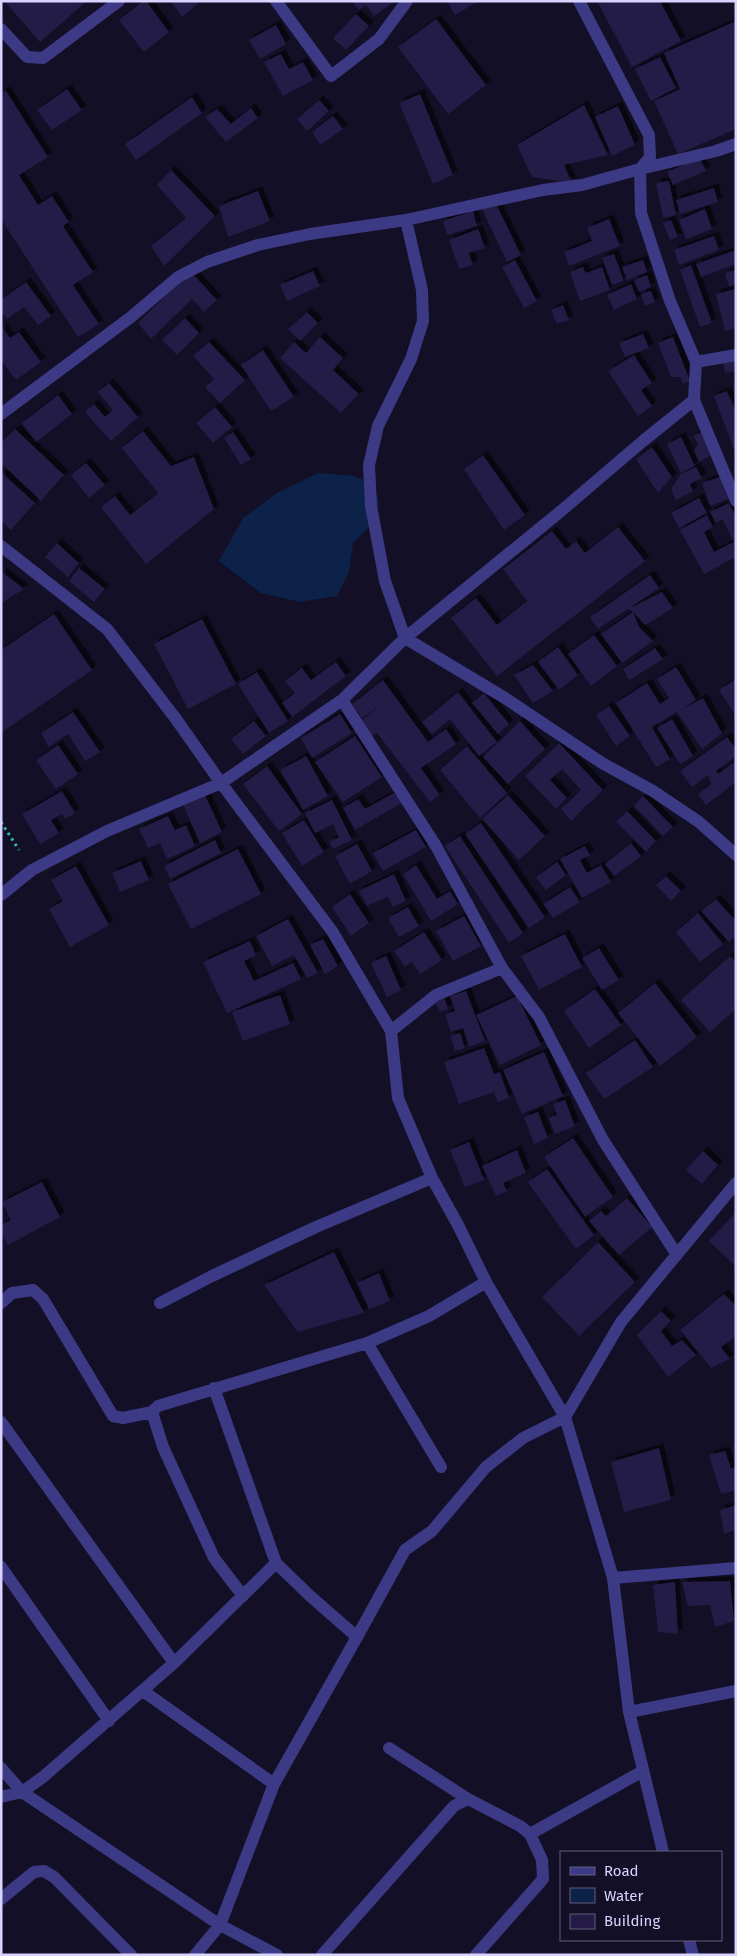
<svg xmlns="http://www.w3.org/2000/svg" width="737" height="1956" font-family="'Fira Sans',sans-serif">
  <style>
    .water { fill: #0c2248 }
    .building { fill: #241b47; filter: url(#shadow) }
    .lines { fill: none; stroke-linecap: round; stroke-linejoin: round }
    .path { stroke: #2fb8b0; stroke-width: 3; stroke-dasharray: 2.5 4; stroke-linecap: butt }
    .minor { stroke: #3d3a85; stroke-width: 12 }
  </style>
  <defs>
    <filter id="shadow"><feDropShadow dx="4.5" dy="-4.5" stdDeviation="0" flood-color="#0009"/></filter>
  </defs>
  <rect width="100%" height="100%" fill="#130f26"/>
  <!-- water -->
  <path class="water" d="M318 473 354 476 374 484 379 504 368 528 353 543 349 572 337 596 300 602 261 593 219 561 243 518 277 493Z"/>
  <!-- building -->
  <path class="building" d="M4 1H87L40 42Z
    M143 1H146L169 32 144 52 119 20Z
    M171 1H201L182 17Z
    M352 1H395L374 16 366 5 359 10Z
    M447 1H479L455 15Z
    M597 1H660L681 41 632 67Z
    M356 14 369 26 346 50 333 38Z
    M436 19 486 85 448 114 398 47Z
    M736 21V129L678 154 654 101 680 89 664 53Z
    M276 25 286 44 260 59 249 40Z
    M281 54 289 69 303 62 313 80 283 96 264 62Z
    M660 57 676 88 651 101 635 69Z
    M67 89 82 110 52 130 37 110Z
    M6 91 48 157 19 175 38 205 52 196 69 222 63 226 93 272 73 285 99 324 78 337 1 219V93Z
    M420 94 453 175 433 184 399 103Z
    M192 97 202 113 136 160 125 144Z
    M319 100 329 111 307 131 297 119Z
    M584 105 608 155 564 165 572 183 532 177 517 145Z
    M618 106 635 145 612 156 595 117Z
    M251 108 258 118 226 142 205 117 217 109 231 124Z
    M333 116 343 129 320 145 312 132Z
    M700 158 706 171 673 185 667 172Z
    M171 170 215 216 164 266 151 246 186 218 157 185Z
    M669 181 676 215 663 218 656 183Z
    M714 188 718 202 680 214 676 200Z
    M258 191 270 221 228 237 219 206Z
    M497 206 521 255 507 262 482 209Z
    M705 209 712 229 686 239 679 220Z
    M473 211 477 226 447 235 443 221Z
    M609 219 620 246 569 266 564 252 592 241 587 228Z
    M671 220 678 237 670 240 663 223Z
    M478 229 485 248 469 253 473 265 459 269 449 240Z
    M714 236 719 250 679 265 674 250Z
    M736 250V264L701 277 696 264Z
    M614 254 624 281 612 285 602 258Z
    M515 260 537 301 524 308 502 267Z
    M643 260 647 272 627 280 622 267Z
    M691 265 712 323 700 327 680 270Z
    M583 267 586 273 602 267 610 290 580 301 570 272Z
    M736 270V284L729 287 725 273Z
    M190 271 217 300 204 312 192 299 151 339 138 323Z
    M313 271 320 286 287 301 280 285Z
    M647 275 651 287 639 292 634 280Z
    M26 282 51 316 38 325 24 307 7 319 1 311V300Z
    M631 284 637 299 614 310 607 295Z
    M736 289V328L725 331 716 294Z
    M651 291 655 302 645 306 641 294Z
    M563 305 569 320 557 324 551 310Z
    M307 312 318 323 300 341 288 329Z
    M185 318 199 333 177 355 162 340Z
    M1 326 10 338 19 332 41 362 16 380 1 360Z
    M643 334 649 348 625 357 619 343Z
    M320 337 343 358 333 370 359 394 341 413 280 358 294 342 306 353Z
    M673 337 690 381 683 384 680 377H671L658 343Z
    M209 342 245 380 220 403 205 387 214 379 193 356Z
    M263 350 294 397 271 411 241 365Z
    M634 355 652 383 641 390 652 406 638 416 608 371Z
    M736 360V371L725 373 723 362Z
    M109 383 138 417 111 441 85 412 94 404 105 417 113 410 98 392Z
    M727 391 736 412V449H734L714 396Z
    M58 395 72 414 36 442 22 423Z
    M215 407 232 427 213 443 196 423Z
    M15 429 64 475 41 501 1 463V443Z
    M143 431 171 466 194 457 214 509 146 564 101 507 115 496 130 515 158 493 122 448Z
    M233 432 251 459 241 465 224 438Z
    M702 432 714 454 699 462 694 451 698 444 693 436Z
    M681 437 695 466 681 473 667 444Z
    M652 447 672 477 658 493 636 459Z
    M483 455 525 515 504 530 464 469Z
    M86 463 105 485 89 498 71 475Z
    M696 467 702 478 690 484 693 491 676 500 671 489 681 474Z
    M1 472 35 503 11 530 1 521Z
    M720 477 728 499 710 506 702 483Z
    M699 498 707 513 679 528 671 513Z
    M729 503 736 517V557L704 574 680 530 707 515 713 527 704 532 714 552 734 542 722 519 716 523 710 512Z
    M618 527 645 561 497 676 451 618 476 598 497 625 527 601 503 569 552 531 566 549 576 541 585 553Z
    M57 543 79 563 68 577 45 557Z
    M79 568 105 589 94 602 69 581Z
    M1 571 24 589 1 603Z
    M650 575 659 588 628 609 662 592 673 608 645 625 633 612 639 627 653 641 622 663 601 634 633 612 628 609 598 629 590 617Z
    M54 614 92 670 1 733V650Z
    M202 619 236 684 188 709 154 644Z
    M594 635 617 666 591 686 568 654Z
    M558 647 578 675 559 690 538 662Z
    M655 648 663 659 629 680 623 669Z
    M336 662 346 676 292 717 282 703 295 693 285 681 302 668 311 680Z
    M533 665 553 691 533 703 514 675Z
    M676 667 696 700 680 710 703 698 722 733 702 749 677 712 652 727 670 759 656 767 616 703 647 683 660 704 669 698 657 679Z
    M257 672 288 721 269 733 238 684Z
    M736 679V716L719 690Z
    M383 680 428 742 446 729 456 744 421 768 440 795 430 802 377 733 370 737 359 722 381 705 362 718 352 704Z
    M458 692 497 742 479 756 450 719 432 734 422 722Z
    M484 693 509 724 498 734 472 703Z
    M609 706 630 736 616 746 596 715Z
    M73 712 100 752 85 761 68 734 49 747 41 733Z
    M340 714 352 733 312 758 301 738Z
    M672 719 693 756 680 764 657 728Z
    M254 721 266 736 243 754 231 739Z
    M520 721 545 749 508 784 483 757Z
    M355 736 382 777 343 802 315 762Z
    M727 737 736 749V756L716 771 718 774 736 761V782L706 805 698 794 711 784 708 775 692 787 680 771Z
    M559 743 603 790 571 821 561 809 581 790 562 769 550 780 567 798 556 809 525 776Z
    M58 745 78 774 56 789 36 760Z
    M467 746 507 793 480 818 440 770Z
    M306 756 328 796 303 810 280 770Z
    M267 766 302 814 279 831 243 784Z
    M62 791 75 813 65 819 62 814 51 820 59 833 40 844 22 814Z
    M394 793 402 803 355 830 343 808 358 799 365 809Z
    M205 795 222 832 200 843 183 805Z
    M508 795 545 836 519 860 482 819Z
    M643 796 673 827 663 836 634 806Z
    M332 800 352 840 333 849 329 842 339 837 333 824 315 833 305 813Z
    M627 811 656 841 646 852 616 822Z
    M168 816 175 830 186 825 195 846 167 859 160 843 148 848 139 829Z
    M304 820 324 852 302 866 282 833Z
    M481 823 545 917 529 928 465 834Z
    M416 830 426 847 383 871 373 853Z
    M460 836 523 933 509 943 445 846Z
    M215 840 221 853 170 879 164 866Z
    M631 843 641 856 614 876 605 864Z
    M357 844 372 871 350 884 335 856Z
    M585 846 590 855 580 860 587 873 601 865 611 882 582 898 560 859Z
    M238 849 261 894 191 929 168 884Z
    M141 861 149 880 120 892 112 873Z
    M557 862 566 875 546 890 536 877Z
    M416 865 437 899 450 891 458 904 431 921 403 874Z
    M76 866 109 925 70 947 49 909 63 901 51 880Z
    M394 874 406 901 393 907 388 897 367 906 359 891Z
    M666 876 681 891 671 901 656 885Z
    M570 887 580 902 553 918 543 904Z
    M350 894 369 923 351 936 332 907Z
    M716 899 736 921V936L729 942 701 911Z
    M408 907 419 926 399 937 388 918Z
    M698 913 723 944 700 962 676 932Z
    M464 916 481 946 453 961 436 931Z
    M288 919 318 973 307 978 294 955 272 966 256 936Z
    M424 932 442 960 420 974 412 962 405 967 394 951Z
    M565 934 582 967 539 990 521 956Z
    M323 939 338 966 325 974 310 945Z
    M250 941 256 955 244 961 254 981 293 963 301 979 227 1013 203 962Z
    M599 948 619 980 602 990 582 958Z
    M386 956 401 990 387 997 371 963Z
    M730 956 736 962V1009L710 1032 681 1000Z
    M655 983 697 1037 660 1066 618 1013Z
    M595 989 621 1025 589 1048 564 1011Z
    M466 991 485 1041 469 1047 463 1028 451 1032 445 1015 455 1011 450 996Z
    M280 995 290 1024 243 1041 232 1012Z
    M517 996 541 1045 500 1065 476 1015Z
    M444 997 448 1009 440 1012 435 1001Z
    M460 1033 465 1048 455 1051 450 1036Z
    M635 1040 653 1067 604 1099 586 1073Z
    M484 1048 494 1074 500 1072 509 1098 498 1102 494 1092 459 1104 444 1062Z
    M544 1052 563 1096 522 1114 503 1070Z
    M565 1100 575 1126 555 1134 549 1118 557 1115 553 1104Z
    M538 1112 548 1138 534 1144 524 1117Z
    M573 1138 613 1197 585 1217 544 1157Z
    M469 1142 484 1180 465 1187 450 1150Z
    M517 1150 526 1173 503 1183 507 1191 496 1196 482 1166Z
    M703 1151 718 1165 702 1184 686 1170Z
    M547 1169 594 1235 576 1249 528 1182Z
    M42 1182 60 1217 8 1245 1 1233V1225L11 1220 2 1202Z
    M627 1198 652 1227 619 1255 589 1221 601 1211 606 1216Z
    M736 1212V1267L709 1241Z
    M598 1242 635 1282 579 1336 542 1297Z
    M334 1252 364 1313 298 1332 264 1285Z
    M379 1273 390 1301 369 1309 357 1283Z
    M724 1294 736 1306V1336L721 1347 730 1359 711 1368 680 1330Z
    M661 1311 671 1321 661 1331 672 1346 682 1340 696 1355 668 1377 637 1335Z
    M659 1448 671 1500 624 1512 611 1462Z
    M725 1451 731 1468H736V1490L721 1494 709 1455Z
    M736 1505V1530L724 1534 720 1510Z
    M730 1581 734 1621 715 1627 710 1605 688 1606 682 1582Z
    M675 1582 678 1634 658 1632 653 1585Z"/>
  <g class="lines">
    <!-- path -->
    <path class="path" d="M1 822 19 850"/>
    <!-- minor -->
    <path class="minor" d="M276 1 331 76 379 39 407 1
      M1 29 27 57 43 58 119 1
      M406 220 422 290 423 321 411 359 378 426 369 465 371 506 385 581 405 638 505 698 602 763 653 791 699 822 736 855
      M696 362 736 355
      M694 400 736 501
      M1 414 131 317 178 277 207 262 258 245 310 234 406 220 543 190 582 185 640 169 716 151 736 144
      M1 546 107 629 176 719 221 783 332 931 391 1031 398 1098 432 1178 458 1225 486 1282 565 1417 613 1578 629 1712 663 1852
      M342 700 436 846 502 968 539 1017 603 1140 677 1255
      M1 895 32 870 107 831 221 783 342 700 405 638 561 511 643 441 694 400 696 362 670 301 641 213 640 169 650 157 649 135 579 1
      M391 1031 436 995 502 968
      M1 1303 12 1293 33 1290 43 1299 113 1416 123 1418 152 1412
      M160 1303 212 1276 316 1227 432 1178
      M367 1343 441 1467
      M214 1388 276 1563
      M1 1422 174 1663
      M1 1567 109 1721
      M613 1578 736 1568
      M243 1596 214 1558 163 1447 152 1412 158 1406 367 1343 429 1316 486 1282
      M143 1691 274 1784
      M629 1712 736 1691
      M389 1748 468 1799
      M1 1768 22 1792 220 1925 277 1955
      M1 1797 22 1792 43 1777 174 1663 276 1563 309 1595 357 1637 405 1550 432 1531 486 1467 523 1438 565 1417 621 1322 736 1183
      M1 1899 34 1872 44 1871 54 1877 131 1955
      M689 1940 693 1955
      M195 1955 220 1925 274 1784 357 1637
      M322 1955 454 1806 468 1799 520 1826 530 1834 643 1771
      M476 1955 543 1879 542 1860 530 1834"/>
  </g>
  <!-- border -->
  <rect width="737" height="1956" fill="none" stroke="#d9d4ff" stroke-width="5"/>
  <!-- legend -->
  <rect x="560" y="1851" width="162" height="90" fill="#130f26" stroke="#625e7d"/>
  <rect x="570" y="1867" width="25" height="8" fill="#3d3a85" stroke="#625e7d"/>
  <text x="604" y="1876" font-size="15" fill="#d9d4ff">Road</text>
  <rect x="570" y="1888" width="25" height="15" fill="#0c2248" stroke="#625e7d"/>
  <text x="604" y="1901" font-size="15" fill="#d9d4ff">Water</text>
  <rect x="570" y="1914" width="25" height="15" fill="#241b47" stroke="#625e7d"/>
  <text x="604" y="1926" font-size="15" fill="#d9d4ff">Building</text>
</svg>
